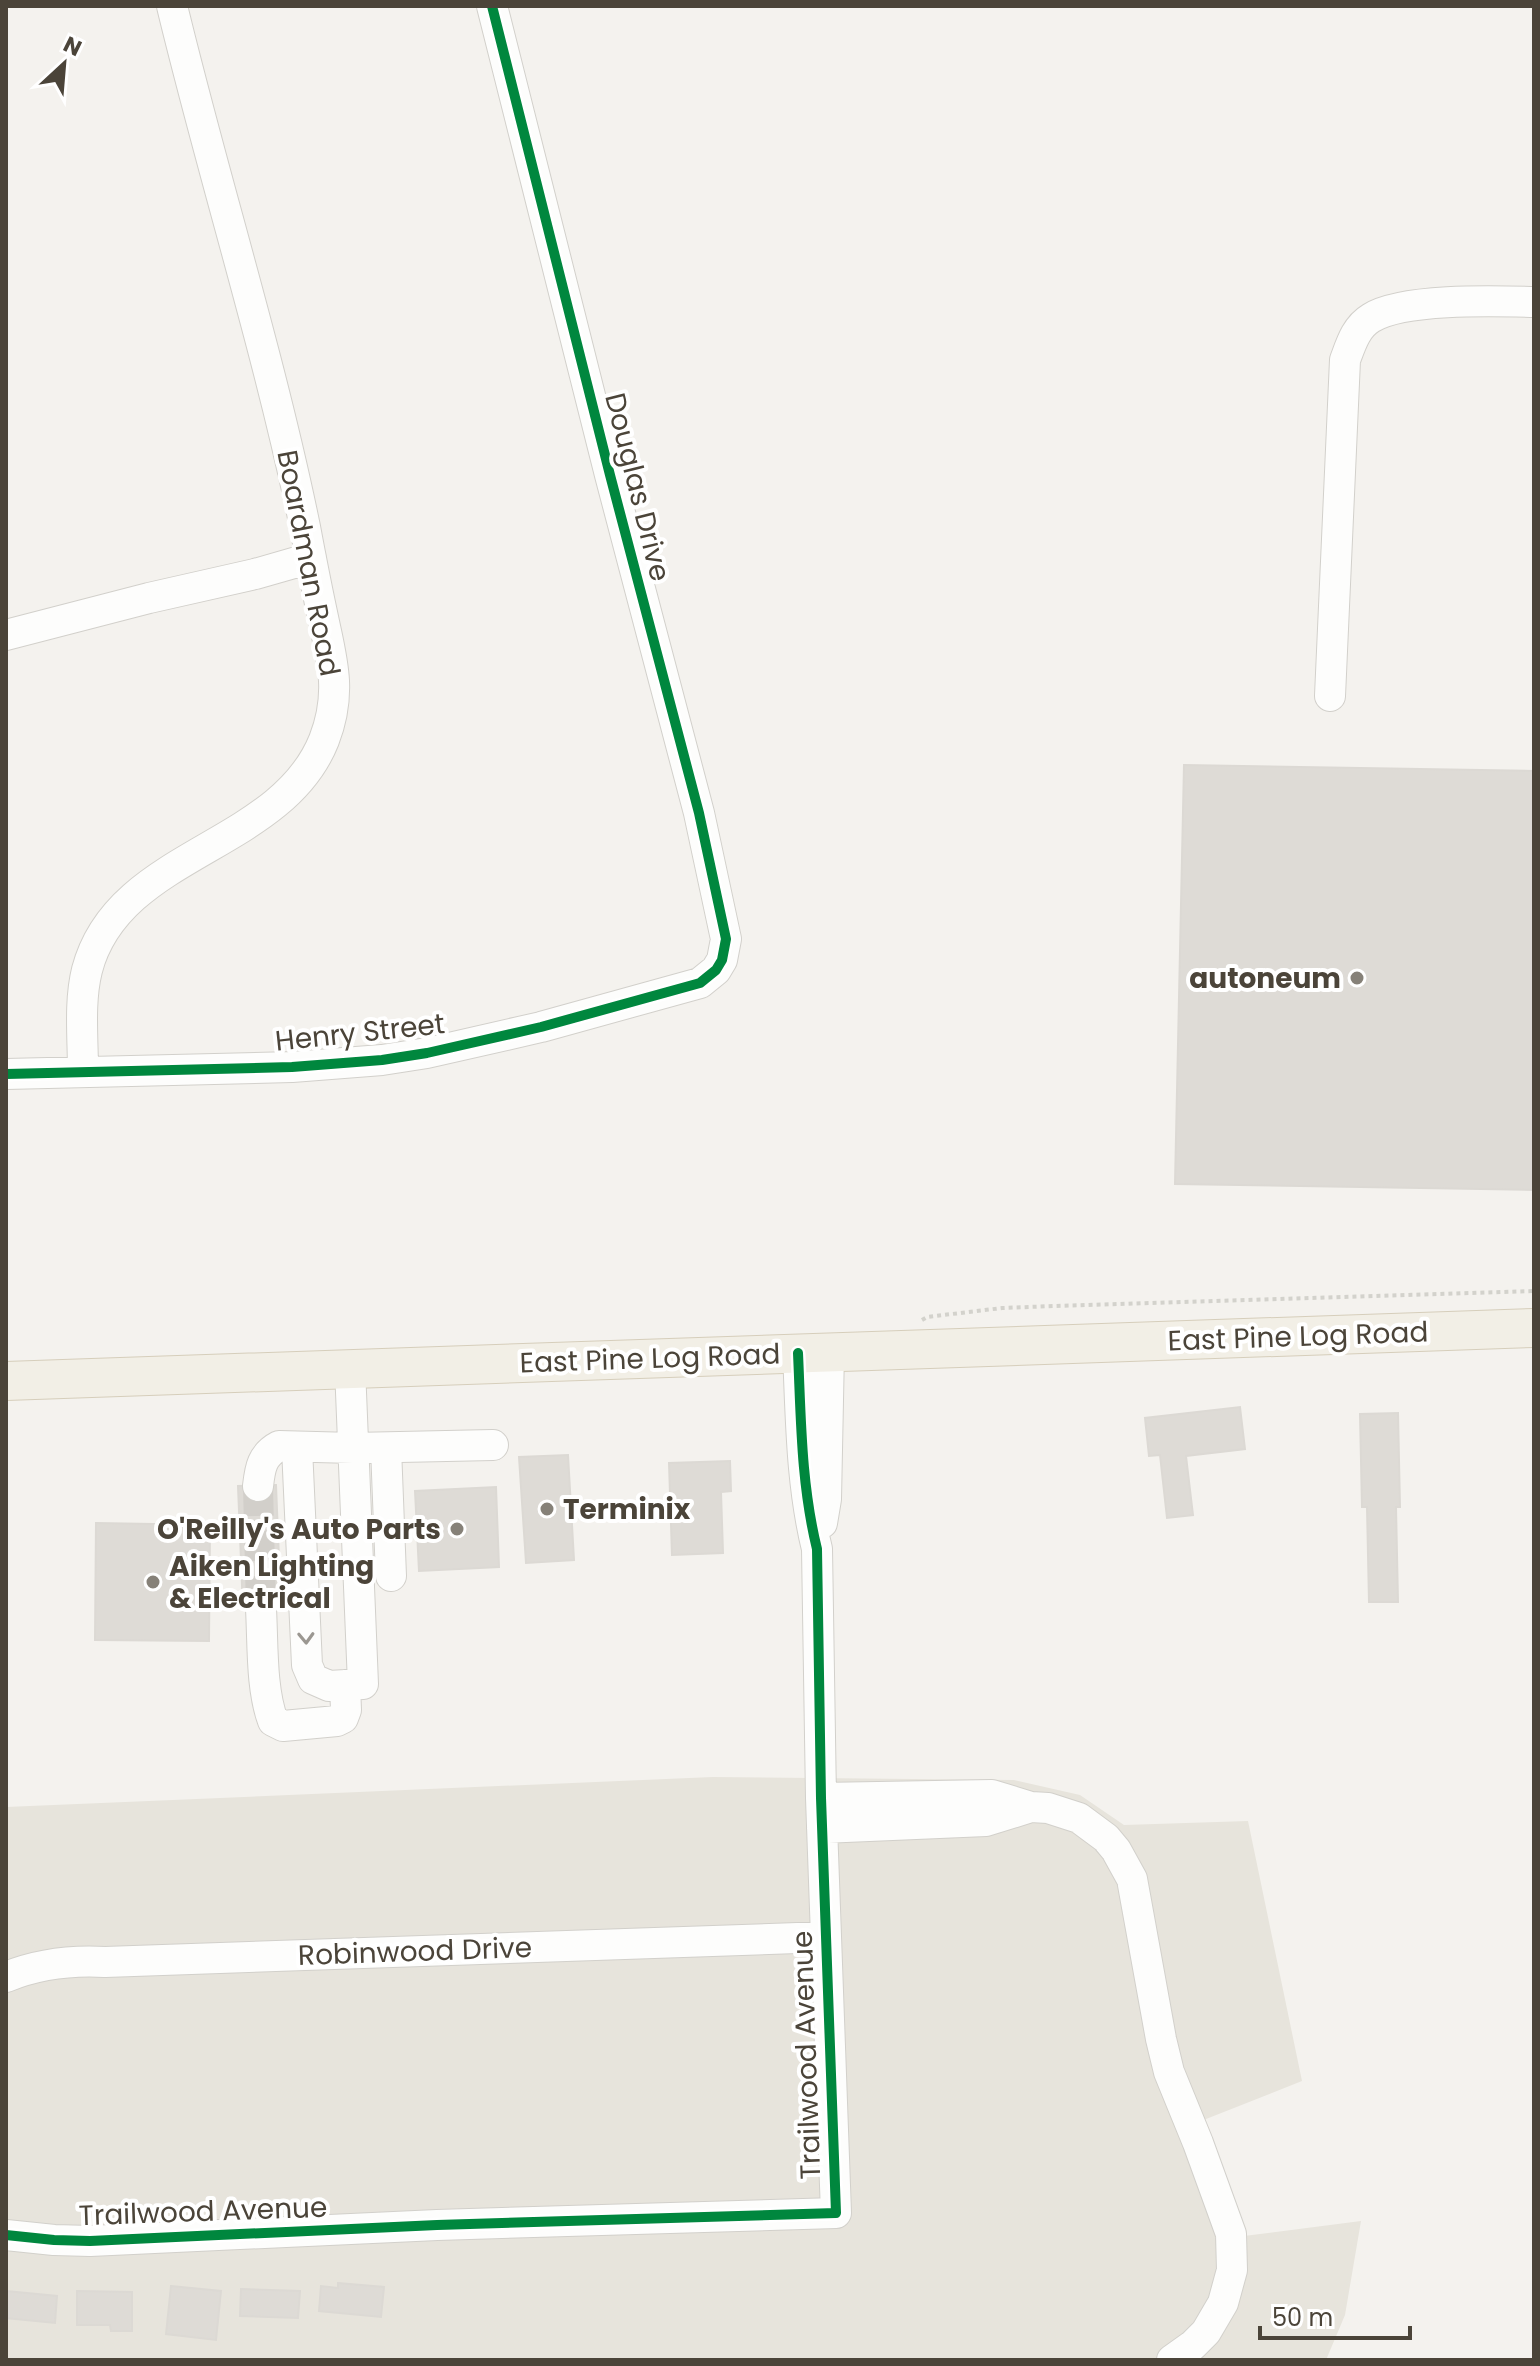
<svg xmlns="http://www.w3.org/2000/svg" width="1540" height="2366" font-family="Poppins,sans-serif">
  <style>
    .residential { fill: #e7e4dc }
    .building { fill: #dedbd6; stroke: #dcd9d4; stroke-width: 2 }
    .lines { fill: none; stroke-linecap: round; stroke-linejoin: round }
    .minor-tunnel { stroke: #d2cfca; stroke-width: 30; stroke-dasharray: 30 15; stroke-linecap: butt }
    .minor-casing { stroke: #d2d0cb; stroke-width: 32 }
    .major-casing { stroke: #d6cebb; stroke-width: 40 }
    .path { stroke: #d3d2cc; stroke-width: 4; stroke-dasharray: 4 4; stroke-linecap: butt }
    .minor { stroke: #fdfdfc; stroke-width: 30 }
    .major { stroke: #f2efe6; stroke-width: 38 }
    .cycleway-casing { stroke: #fff; stroke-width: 15 }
    .cycleway { stroke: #00873e; stroke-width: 10 }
    .oneway { stroke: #9b9791 }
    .poi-dot { fill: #868178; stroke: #fff; stroke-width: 3 }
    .labels { text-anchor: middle; stroke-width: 8; stroke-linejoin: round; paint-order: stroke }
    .street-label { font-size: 28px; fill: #4b4439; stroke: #fff }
    .poi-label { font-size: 28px; font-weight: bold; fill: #4b4439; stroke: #fff; text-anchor: end }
  </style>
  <rect width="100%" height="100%" fill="#f4f2ee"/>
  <!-- residential -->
  <path class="residential" d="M713 1777 1014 1780 1080 1795 1124 1825 1248 1821 1302 2081 1201 2121 1244 2236 1361 2221 1345 2315 1326 2360H6V1807Z"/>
  <!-- building -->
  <path class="building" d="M1184 765 1534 771V1190L1175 1184Z
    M1240 1407 1245 1449 1186 1456 1193 1515 1167 1518 1160 1455 1149 1456 1145 1418Z
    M1398 1413 1400 1507H1396L1398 1602H1369L1367 1507H1362L1360 1414Z
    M568 1455 574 1560 526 1563 519 1457Z
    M730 1461 731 1491 721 1492 723 1553 672 1555 669 1463Z
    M276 1485 281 1608 243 1610 238 1486Z
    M496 1487 499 1567 419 1571 415 1491Z
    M96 1523 210 1525 209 1641 95 1640Z
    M338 2283 384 2287 381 2317 319 2311 321 2286 338 2288Z
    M171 2286 221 2291 216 2340 166 2334Z
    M241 2289 300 2291 298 2318 240 2316Z
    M6 2291 57 2296 55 2323 6 2318Z
    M77 2291 132 2292V2331H111L110 2325H77Z"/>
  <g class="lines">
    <!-- minor-tunnel -->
    <path class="minor-tunnel" d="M258 1486 261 1609"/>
    <!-- minor casing -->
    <g class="minor-casing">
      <path id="minor" d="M6 635 149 598 255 574 311 558
        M1330 696 1345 360C1351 344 1356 327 1371 318 1403 298 1495 301 1534 302
        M83 1072C83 1038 79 1002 87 970 118 851 280 850 324 740 331 722 335 701 334 681 333 661 328 641 324 622 317 590 311 559 305 527 269 352 214 180 172 6
        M6 1074 292 1067 382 1060 427 1053 541 1027 700 983 716 970 722 960 726 939 699 813 610 475 492 6
        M297 1448 307 1665 313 1679 329 1686 363 1684 350 1368
        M386 1448 391 1576
        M258 1486C260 1468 262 1455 279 1446L353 1448 493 1445
        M822 1523 826 1499 829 1351
        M261 1609C263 1644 261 1689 273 1721L283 1726 337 1721 343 1718 346 1710 345 1685
        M821 1798 992 1795 1031 1807
        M822 1828 986 1821 1031 1807 1048 1808 1079 1818 1106 1838 1116 1850 1132 1879 1161 2039 1169 2072 1198 2143 1231 2234 1232 2270 1223 2303 1206 2332 1193 2345 1172 2360
        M6 1977C38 1964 70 1960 105 1962L826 1937
        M6 2235 54 2240 90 2241 437 2225 836 2213 821 1798 817 1549C801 1484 801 1418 798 1353"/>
    </g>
    <!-- major casing -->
    <g class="major-casing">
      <path id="major" d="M6 1381 1534 1328"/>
    </g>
    <!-- path -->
    <path class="path" d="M922 1320 927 1317 1002 1308 1054 1306 1534 1291"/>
    <!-- minor -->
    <use href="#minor" class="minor"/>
    <!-- major -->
    <use href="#major" class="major"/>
    <!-- cycleway casing -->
    <g class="cycleway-casing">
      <path id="cycleway" d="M6 1074 292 1067 382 1060 427 1053 541 1027 700 983 716 970 722 960 726 939 699 813 610 475 492 6
        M6 2235 54 2240 90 2241 437 2225 836 2213 821 1798 817 1549C801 1484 801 1418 798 1353"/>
    </g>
    <!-- cycleway -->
    <use href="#cycleway" class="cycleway"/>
  </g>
  <!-- one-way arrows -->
  <defs><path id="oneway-chevron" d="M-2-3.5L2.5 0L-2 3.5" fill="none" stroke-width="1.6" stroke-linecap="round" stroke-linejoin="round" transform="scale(2)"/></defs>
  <use class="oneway" href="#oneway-chevron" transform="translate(306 1638) rotate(88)"/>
  <!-- markers -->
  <g class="poi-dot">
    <circle cx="1357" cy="978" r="8"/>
    <circle cx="547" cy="1509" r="8"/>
    <circle cx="457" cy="1529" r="8"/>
    <circle cx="153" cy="1582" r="8"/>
  </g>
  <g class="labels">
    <!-- street labels -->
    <g class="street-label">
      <text transform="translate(638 487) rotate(76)" y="10">Douglas Drive</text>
      <text transform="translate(309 563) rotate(79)" y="10">Boardman Road</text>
      <text transform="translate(360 1032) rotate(-6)" y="10">Henry Street</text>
      <text transform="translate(1298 1336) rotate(-2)" y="10">East Pine Log Road</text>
      <text transform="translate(650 1358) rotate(-2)" y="10">East Pine Log Road</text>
      <text transform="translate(415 1951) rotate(-2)" y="10">Robinwood Drive</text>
      <text transform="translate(806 2055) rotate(-92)" y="10">Trailwood Avenue</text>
      <text transform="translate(203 2211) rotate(-2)" y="10">Trailwood Avenue</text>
    </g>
    <!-- poi labels -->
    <g class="poi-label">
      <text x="1341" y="988">autoneum</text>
      <text x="563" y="1519" text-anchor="start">Terminix</text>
      <text x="441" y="1539">O'Reilly's Auto Parts</text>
      <text x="169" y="1576" text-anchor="start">Aiken Lighting<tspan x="169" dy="32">&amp; Electrical</tspan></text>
    </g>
  </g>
  <!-- border -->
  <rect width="1540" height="2366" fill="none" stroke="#4b4439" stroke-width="16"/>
  <!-- north arrow -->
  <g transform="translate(64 64) rotate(26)" stroke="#ffffff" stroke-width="6" paint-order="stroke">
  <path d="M0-6L14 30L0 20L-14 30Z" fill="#4b4439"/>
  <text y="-12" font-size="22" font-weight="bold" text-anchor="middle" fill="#4b4439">N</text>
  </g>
  <!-- scale -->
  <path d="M1260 2326v12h150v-12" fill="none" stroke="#4b4439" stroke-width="4"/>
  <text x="1272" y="2326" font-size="24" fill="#4b4439" stroke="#ffffff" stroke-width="6" paint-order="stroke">50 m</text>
</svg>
